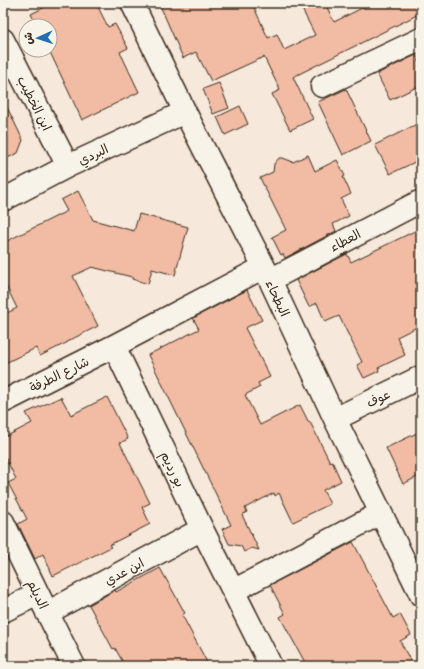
<svg xmlns="http://www.w3.org/2000/svg" width="424" height="669" font-family="Sriracha,'Playpen Sans Arabic',sans-serif">
  <style>
    .building { fill: #f1bca3; stroke: #3b2a1e }
    .lines { fill: none; stroke-linecap: round; stroke-linejoin: round }
    .minor-casing { stroke: #3b2a1e; stroke-width: 25 }
    .minor { stroke: #f7f3e8; stroke-width: 22 }
    .labels { text-anchor: middle; stroke-width: 3; stroke-linejoin: round; paint-order: stroke }
    .street-label { font-size: 13px; fill: #3b2a1e; stroke: #f7f3e8 }
  </style>
  <rect width="100%" height="100%" fill="#f6e8da"/>
  <filter id="ink" filterUnits="userSpaceOnUse"><feTurbulence type="fractalNoise" baseFrequency=".025" numOctaves="2"/><feDisplacementMap in="SourceGraphic" scale="8" xChannelSelector="R" yChannelSelector="G"/><feConvolveMatrix kernelMatrix="1 2 1 2 8 2 1 2 1" color-interpolation-filters="sRGB"/></filter>
  <g filter="url(#ink)">
    <!-- building -->
    <path class="building" d="M53 3H96L108 27 115 24 128 48 120 52 139 92 82 120 49 50H50V26H37L31 14Z
      M159 3H252L268 38 277 34 284 50 315 35 299 3H325L334 22 364 7 362 3H421V13L293 77 313 119 290 130 272 94 280 90 264 57 211 81 196 52 183 58Z
      M416 55 421 66V85L390 100 377 74Z
      M219 83 229 108 213 114 203 89Z
      M346 89 371 141 343 155 318 102Z
      M3 99 23 140 18 153 3 160Z
      M240 106 248 124 225 135 217 117Z
      M421 122V159L390 174 375 145Z
      M308 155 315 171 337 160 345 176 343 177 351 194 341 199 349 216 333 224 336 231 285 258 283 254 281 255 272 237 286 230 260 178 273 172 274 164 279 158H283L293 162Z
      M78 191 93 220 134 231 139 214 188 227 175 275 152 269 148 284 132 279V277L92 267 73 276 98 326 68 341V342L40 356 36 348 3 364V315L17 308 3 280V243L67 211 61 200Z
      M421 228V325L397 337 405 355 378 368 379 371 364 378 357 365 362 362 339 316 325 322 317 303 309 307 296 280 347 254 351 262Z
      M247 290 262 320 245 328 270 377 258 383 260 387 245 395 260 425 300 405 309 423 310 422 330 462 332 461 341 481 323 490 330 504 293 522 279 493 275 496 274 493 245 508 247 512 242 515 259 550 252 548 244 552 241 546 229 544 222 529 231 525 148 355 199 329 193 318Z
      M61 397 71 415 107 397 128 439 120 443 150 503 142 507 150 524 109 545 111 547 53 576 43 554 35 559 18 524 27 519 8 483 16 479 3 453V438L32 423 26 413Z
      M421 431V475L403 484 386 448Z
      M353 542 393 618 400 614 411 635 400 641 413 666H307L280 617 285 614 270 585Z
      M160 568 185 613 182 615 209 666H125L115 648 113 649 89 605 115 590 116 592Z"/>
    <g class="lines">
      <!-- minor casing -->
      <g class="minor-casing">
        <path id="minor" d="M132 3 185 112 264 267 335 419 421 595
          M3 40 68 166
          M322 86 421 39
          M3 200 68 166 185 112
          M270 280 421 201
          M114 346 202 529 271 666
          M3 402 114 346 264 267
          M335 419 421 377
          M3 522 38 594 74 666
          M233 591 381 513
          M3 611 38 594
          M47 613 202 529"/>
      </g>
      <!-- minor -->
      <use href="#minor" class="minor"/>
    </g>
  </g>
  <g class="labels">
    <!-- street labels -->
    <g class="street-label">
      <text transform="translate(35 103) rotate(63)" y="5">ابن الخطيب</text>
      <text transform="translate(93 154) rotate(-25)" y="5">البردي</text>
      <text transform="translate(345 240) rotate(-28)" y="5">العطاء</text>
      <text transform="translate(278 298) rotate(65)" y="5">البطحاء</text>
      <text transform="translate(59 374) rotate(-26)" y="5">شارع الطرفة</text>
      <text transform="translate(378 398) rotate(-26)" y="5">عوف</text>
      <text transform="translate(173 469) rotate(64)" y="5">بو رديم</text>
      <text transform="translate(124 571) rotate(-28)" y="5">ابن عدي</text>
      <text transform="translate(38 594) rotate(64)" y="5">الديلم</text>
    </g>
  </g>
  <!-- margin -->
  <rect width="424" height="669" fill="none" stroke="#f7f3e8" stroke-width="16"/>
  <rect x="8" y="8" width="408" height="653" fill="none" stroke="#3b2a1e" stroke-width="1.5" filter="url(#ink)"/>
  <!-- north arrow -->
  <g transform="translate(38 38) rotate(267)"><circle r="19" fill="#f7f3e8" stroke="#aca397"/>
  <path d="M0-3L7 15L0 10L-7 15Z" fill="#1f6fb2"/>
  <text y="-6" font-size="11" font-weight="bold" text-anchor="middle" fill="#3b2a1e">ش</text>
  </g>
</svg>
